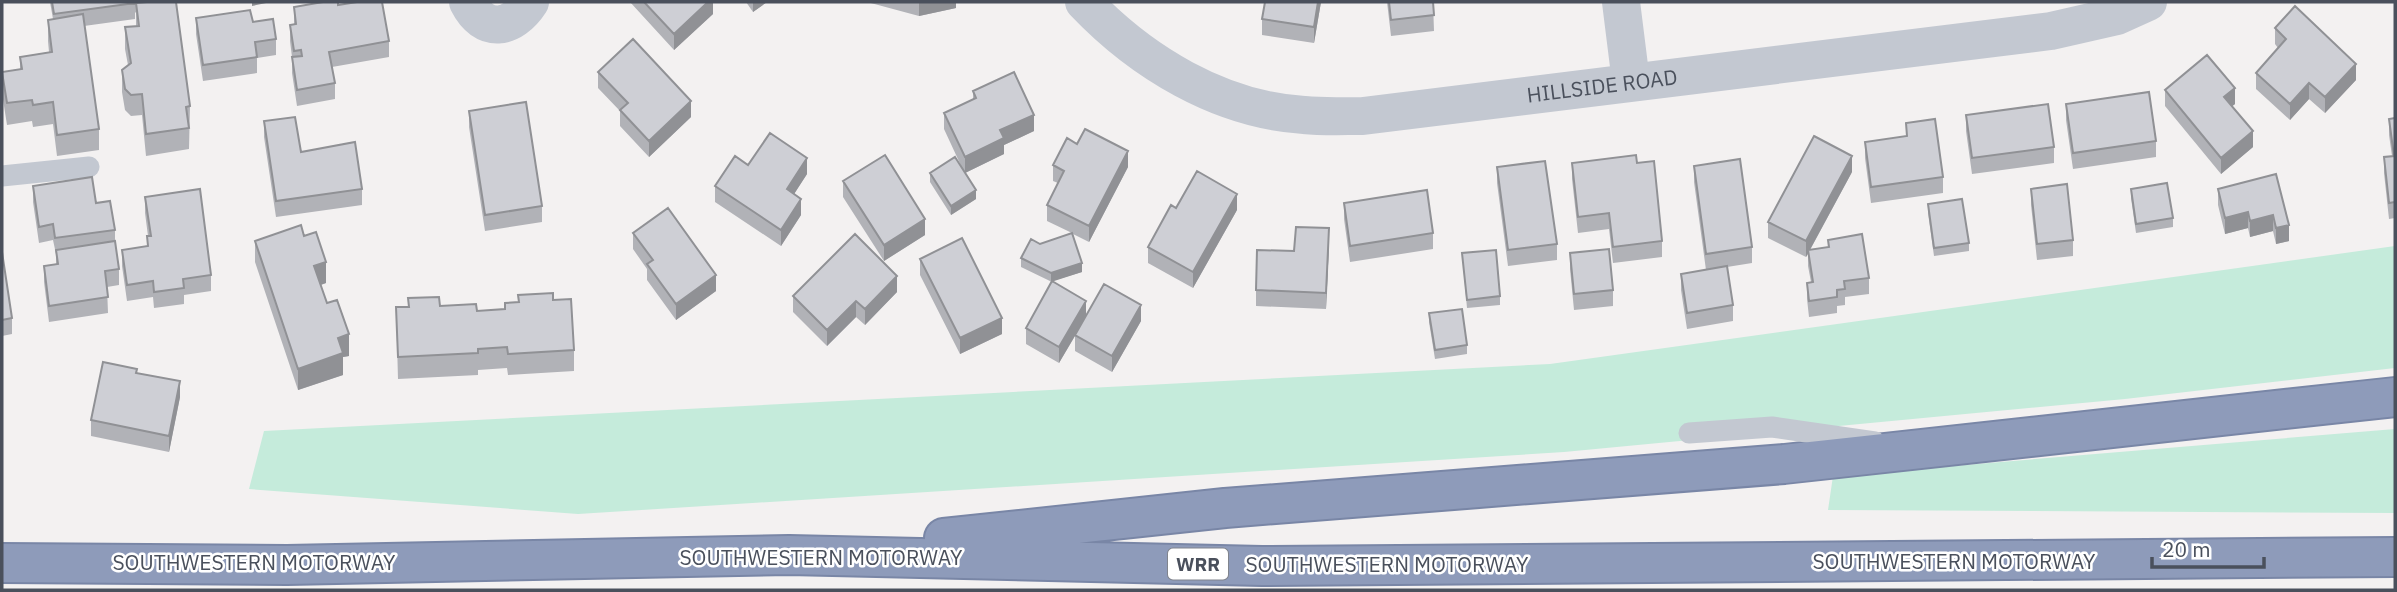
<svg xmlns="http://www.w3.org/2000/svg" width="2397" height="592" font-family="'IBM Plex Sans',sans-serif">
  <style>
    .green { fill: #c5ebdb }
    .lines { fill: none; stroke-linecap: round; stroke-linejoin: round }
    .highway-casing { stroke: #7986a6; stroke-width: 42 }
    .lane { stroke: #c3c8d1; stroke-width: 21 }
    .street { stroke: #c3c8d1; stroke-width: 38 }
    .highway { stroke: #8e9bba; stroke-width: 38 }
    .wall { fill: #b1b2b7 }
    .shaded-wall { fill: #909195 }
    .building { fill: #cecfd5; stroke: #909195; stroke-width: 2 }
    .labels { text-anchor: middle; stroke-width: 5; stroke-linejoin: round; paint-order: stroke }
    .shield { fill: #fff; stroke: #80848d; stroke-width: 2 }
    .shield-label { font-size: 19px; font-weight: bold; fill: #4a505c }
    .street-label { font-size: 21px; fill: #4a505c; stroke: #fff }
  </style>
  <rect width="100%" height="100%" fill="#f3f1f1"/>
  <!-- green -->
  <path class="green" d="M2395 246V368L2125 399 1564 452 578 514 249 489 264 431 1550 364Z
    M2395 429V513L1828 510 1833 476Z"/>
  <g class="lines">
    <!-- highway casing -->
    <g class="highway-casing">
      <path id="highway" d="M944 538 1225 508 1784 464 2395 397
        M2 563 287 565 789 555 1262 566 2395 557"/>
    </g>
    <!-- lane -->
    <path class="lane" d="M2 176 89 167
      M1689 433 1772 427 1875 442"/>
    <!-- street -->
    <g class="street">
      <path d="M468 2C484 34 512 30 530 2"/>
      <path id="s1" d="M1084 2C1141 62 1220 110 1304 115 1323 117 1343 116 1363 116L2051 31 2117 16 2148 2"/>
      <path d="M1621 2 1631 82"/>
    </g>
    <!-- highway -->
    <use href="#highway" class="highway"/>
  </g>
  <!-- wall -->
  <path class="wall" d="M50 2H176L190 106 189 149 146 156 142 115 131 116 125 110 122 92V70L128 65 125 49V27L136 26V12L135 13V19L84 26 99 129V150L57 156 53 124 33 127 32 121 7 125 2 93V72L20 69V57L49 52 48 41V20L53 19Z
    M630 2H713V14L674 50Z
    M746 2H767L753 12Z
    M867 2H956V8L919 16Z
    M1265 2H1321L1314 43 1262 35V19Z
    M1387 2H1433L1434 31 1391 36Z
    M338 5 389 41V57L332 67 335 83V99L297 106 292 73V57L290 41V25L294 24V7Z
    M196 18 253 22 276 39V55L257 58V73L203 81 196 34Z
    M2275 28 2356 80 2325 113 2309 99 2290 120 2256 89V73L2278 48 2275 44Z
    M598 72 691 117 649 157 620 126V111L598 88Z
    M2165 90 2235 104 2232 106 2253 147 2221 174 2165 106Z
    M973 91 1034 131 1004 145V154L965 173 976 199 951 215 930 182V173L963 170 944 129V113L973 99Z
    M2066 104 2156 141V157L2073 169 2066 120Z
    M469 111 542 206V222L485 231 469 127Z
    M1966 115 2054 147V163L1972 174 1966 131Z
    M2395 118V218L2389 219 2384 173V157L2392 156 2389 135V119Z
    M264 121 301 152 362 189V205L276 217 264 137Z
    M1906 123 1943 177V193L1871 203 1865 158V142L1906 136Z
    M1572 163H1637L1662 241V257L1613 263 1609 229 1578 233 1572 179Z
    M1053 165 1128 167 1089 242 1073 234 1082 272 1052 281 1086 316 1141 321 1112 372 1075 351V336L1059 363 1026 344V328L1052 282 1021 267V258L1040 244 1072 233 1047 221V205L1058 183 1053 181Z
    M1694 166 1752 247V263L1727 267 1733 305V321L1687 329 1681 290V274L1706 270 1694 182Z
    M1497 167 1557 244V260L1508 266 1497 183Z
    M1852 172 1810 250 1828 247V240L1869 278V294L1845 297V305L1837 306V313L1809 317 1807 299V283L1811 282 1808 266V254L1806 257 1768 238V222Z
    M807 174 794 194 801 215 781 246 715 202V186Z
    M2276 174 2289 241 2276 244 2273 231 2250 237 2248 228 2225 234 2218 205V189Z
    M843 181 925 235 884 261 843 197Z
    M33 186 96 203 115 230V241L119 269V285L107 287 108 313 49 322 44 282V266L56 264V254L53 240 39 243 33 202Z
    M2031 189 2073 240V256L2037 260 2031 205Z
    M2131 189 2173 218V227L2136 233 2131 198Z
    M145 197 211 275V291L184 295V304L154 308 153 297 127 301 122 266V250L147 246V236H148L145 213Z
    M1344 203 1433 233V249L1350 262 1344 219Z
    M1928 204 1969 243V251L1934 256 1928 213Z
    M1237 210 1193 288 1148 263V247Z
    M633 233 716 291 676 320 647 280V269L633 249Z
    M304 236 326 283 321 285 327 303 349 356 343 357V375L298 390 255 262V241Z
    M1329 244 1326 309 1256 306V290L1294 251Z
    M2 252 12 318V334L2 336Z
    M1462 253 1500 296V305L1467 308Z
    M1570 253 1613 290V306L1574 310 1570 269Z
    M920 259 1002 334 960 354 920 275Z
    M897 292 865 325 856 317 827 346 793 312V296Z
    M408 298 440 306 477 311 505 309V303L553 300 574 350V371L508 375 507 368 478 370V375L398 379 396 307H408Z
    M1429 313 1467 345V354L1435 359 1429 322Z
    M137 373 180 397 169 452 91 436V420Z"/>
  <!-- shaded-wall -->
  <path class="shaded-wall" d="M252 2H271L252 6Z
    M708 2H713V14L674 50V34Z
    M755 2H767L753 12V3Z
    M919 2H956V8L919 16Z
    M1318 2H1321L1314 43V27Z
    M2356 64V80L2325 113V97Z
    M2309 83V99L2290 120V104Z
    M2235 88V104L2224 113V97Z
    M691 101V117L649 157V141Z
    M1034 115V131L1004 145V154L965 173V157L1000 130Z
    M2253 131V147L2221 174V158Z
    M1128 151V167L1089 242V226Z
    M1852 156V172L1806 257V241Z
    M807 158V174L787 205V189Z
    M976 190V199L951 215V206Z
    M1237 194V210L1193 288V272Z
    M801 199V215L781 246V230Z
    M2248 212V228L2225 234V218Z
    M2273 215V231L2250 237V221Z
    M925 219V235L884 261V245Z
    M2289 225V241L2276 244V228Z
    M1329 228V244L1326 309V293Z
    M326 262V283L314 287V266Z
    M1082 263V272L1051 282V273Z
    M716 275V291L676 320V304Z
    M897 276V292L865 325V309Z
    M856 301V317L827 346V330Z
    M1086 301V317L1059 363V347Z
    M1141 305V321L1112 372V356Z
    M1002 318V334L960 354V338Z
    M349 334V356L343 357V375L298 390V369L338 338Z
    M180 381V397L169 452V436Z"/>
  <!-- building -->
  <path class="building" d="M52 2H134L135 3 54 14Z
    M147 2H176L190 106 186 107 189 128 146 134 142 94 131 95 125 89 122 70 131 63 125 27 139 26 136 3Z
    M323 2H338V5L357 2H382L389 41 329 52 335 83 297 90 292 57 302 56 301 50 294 51 290 25 296 24 294 7Z
    M644 2H708L674 34Z
    M1265 2H1318L1314 27 1262 19Z
    M1389 2H1433L1434 15 1391 20Z
    M2295 6 2356 64 2325 97 2309 83 2290 104 2256 73 2286 39 2275 28Z
    M250 10 253 22 273 19 276 39 255 42 257 57 203 65 196 18Z
    M83 14 99 129 57 135 53 102 33 105 32 100 7 103 2 72 22 69 20 57 52 52 48 20Z
    M633 39 691 101 649 141 620 110 628 103 598 72Z
    M2207 55 2235 88 2224 97 2253 131 2221 158 2165 90Z
    M1014 72 1034 115 1000 130 1004 138 965 157 944 113 976 98 973 91Z
    M2149 92 2156 141 2073 153 2066 104Z
    M526 102 542 206 485 215 469 111Z
    M2048 104 2054 147 1972 158 1966 115Z
    M295 117 301 152 355 142 362 189 276 201 264 121Z
    M2395 118V202L2389 203 2384 157 2394 156 2389 119Z
    M1935 119 1943 177 1871 187 1865 142 1907 136 1906 123Z
    M1085 129 1128 151 1089 226 1047 205 1064 171 1053 165 1067 138 1077 144Z
    M770 133 807 158 787 189 801 199 781 230 715 186 735 156 748 165Z
    M1814 136 1852 156 1806 241 1768 222Z
    M885 155 925 219 884 245 843 181Z
    M1636 155 1637 163 1654 161 1662 241 1613 247 1609 213 1578 217 1572 163Z
    M955 157 976 190 951 206 930 173Z
    M1740 159 1752 247 1706 254 1694 166Z
    M1545 161 1557 244 1508 250 1497 167Z
    M1197 171 1237 194 1193 272 1148 247 1171 205 1176 208Z
    M2276 174 2289 225 2276 228 2273 215 2250 221 2248 212 2225 218 2218 189Z
    M92 177 96 203 110 201 115 230 55 238 53 224 39 227 33 186Z
    M2167 183 2173 218 2136 224 2131 189Z
    M2067 184 2073 240 2037 244 2031 189Z
    M200 189 211 275 183 279 184 288 154 292 153 281 127 285 122 250 148 246 147 236H151L145 197Z
    M1427 190 1433 233 1350 246 1344 203Z
    M1962 199 1969 243 1934 248 1928 204Z
    M668 208 716 275 676 304 647 264 653 260 633 233Z
    M301 225 304 236 316 232 326 262 314 266 327 303 337 300 349 334 338 338 343 353 298 369 255 241Z
    M1296 227 1329 228 1326 293 1256 290 1257 250 1294 251Z
    M1072 233 1082 263 1051 273 1021 258 1031 239 1040 244Z
    M855 234 897 276 865 309 856 301 827 330 793 296Z
    M1862 234 1869 278 1844 281 1845 289 1837 290V297L1809 301 1807 283 1813 282 1808 250 1829 247 1828 240Z
    M962 238 1002 318 960 338 920 259Z
    M115 241 119 269 105 271 108 297 49 306 44 266 58 264 56 250Z
    M1609 249 1613 290 1574 294 1570 253Z
    M1496 250 1500 296 1467 300 1462 253Z
    M2 252 12 318 2 320Z
    M1727 266 1733 305 1687 313 1681 274Z
    M1052 281 1086 301 1059 347 1026 328Z
    M1104 284 1141 305 1112 356 1075 335Z
    M553 293V300L571 299 574 350 508 354 507 347 478 349V353L398 357 396 307H409L408 298 439 297 440 306 476 304 477 311 505 309V303L519 302 518 295Z
    M1462 309 1467 345 1435 350 1429 313Z
    M103 362 137 369 136 373 180 381 169 436 91 420Z"/>
  <g class="labels">
    <!-- shield labels -->
    <rect class="shield" x="1168" y="548.5" width="60" height="31" rx="5"/>
    <g class="shield-label">
      <text x="1198" y="571">WRR</text>
    </g>
    <!-- street labels -->
    <g class="street-label">
      <text dy="7" stroke="none"><textPath href="#s1" startOffset="553">HILLSIDE ROAD</textPath></text>
      <text x="821" y="565">SOUTHWESTERN MOTORWAY</text>
      <text x="1954" y="569">SOUTHWESTERN MOTORWAY</text>
      <text x="254" y="570">SOUTHWESTERN MOTORWAY</text>
      <text x="1387" y="572">SOUTHWESTERN MOTORWAY</text>
    </g>
  </g>
  <!-- border -->
  <rect width="2397" height="592" fill="none" stroke="#4a505c" stroke-width="7"/>
  <!-- scale -->
  <path d="M2152 557v10h112v-10" fill="none" stroke="#4a505c" stroke-width="3.5"/>
  <text x="2162" y="557" font-size="21" fill="#4a505c" stroke="#ffffff" stroke-width="5" paint-order="stroke">20 m</text>
</svg>
